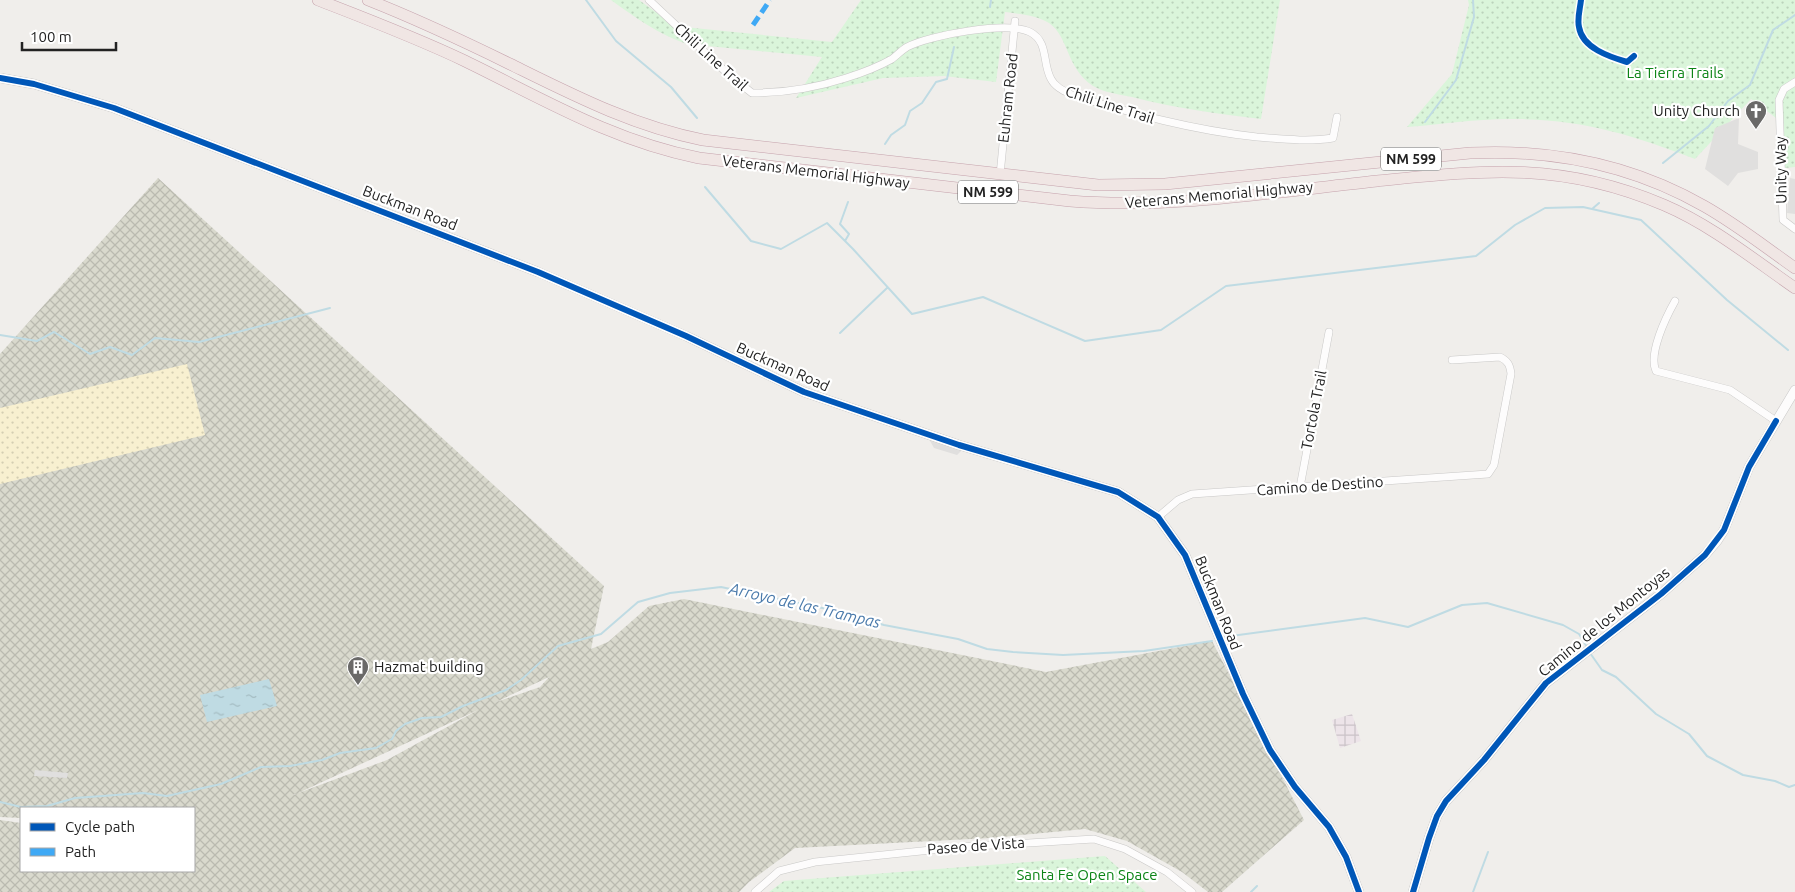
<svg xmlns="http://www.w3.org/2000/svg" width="1795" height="892" font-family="Ubuntu,sans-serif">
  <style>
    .industrial { fill: url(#industrial-grid) }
    .construction { fill: url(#construction-cross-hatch); fill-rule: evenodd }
    .sand { fill: url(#sand-dots) }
    .park { fill: url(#park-dots) }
    .parking { fill: #e0dfde }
    .water { fill: url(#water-ripples) }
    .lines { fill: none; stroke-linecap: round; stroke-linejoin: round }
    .stream { stroke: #bfdbe3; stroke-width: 2 }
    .minor-casing { stroke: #c9c8c7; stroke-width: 8 }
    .tertiary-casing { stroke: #c9c8c7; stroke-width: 10 }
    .trunk-casing { stroke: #c5a2ac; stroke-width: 12 }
    .minor { stroke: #fdfcfc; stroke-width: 7 }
    .tertiary { stroke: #fdfcfc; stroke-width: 9 }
    .trunk { stroke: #f0e6e4; stroke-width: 11 }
    .quiet { stroke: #3fa9f5; stroke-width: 5; stroke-dasharray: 10 5; stroke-linecap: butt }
    .cycleway-casing { stroke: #fff; stroke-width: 9 }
    .cycleway { stroke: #0057b8; stroke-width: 6 }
    .labels { text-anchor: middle; stroke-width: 4.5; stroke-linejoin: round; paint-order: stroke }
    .shield { fill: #fff; stroke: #646464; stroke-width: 1 }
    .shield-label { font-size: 14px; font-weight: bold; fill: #222 }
    .street-label { font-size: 15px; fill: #222; stroke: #fff }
    .park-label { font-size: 15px; fill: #0c8416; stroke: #fff }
    .poi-label { font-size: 15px; fill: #222; stroke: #fff; text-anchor: end }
    .water-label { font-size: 16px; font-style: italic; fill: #4a7aab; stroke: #fff }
  </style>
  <defs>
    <pattern id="industrial-grid" width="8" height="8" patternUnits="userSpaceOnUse" patternTransform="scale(1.25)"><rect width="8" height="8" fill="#ede4e9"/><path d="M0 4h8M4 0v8" fill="none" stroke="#cbc3c8"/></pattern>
    <pattern id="construction-cross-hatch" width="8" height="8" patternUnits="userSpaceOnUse" patternTransform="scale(1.25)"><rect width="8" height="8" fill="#d9d9cd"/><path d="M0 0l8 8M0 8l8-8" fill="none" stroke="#babab0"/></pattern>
    <pattern id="sand-dots" width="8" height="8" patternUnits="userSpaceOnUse" patternTransform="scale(1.25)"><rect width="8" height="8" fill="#f8f0d0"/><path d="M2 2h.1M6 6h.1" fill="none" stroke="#d4ceb2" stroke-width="1.8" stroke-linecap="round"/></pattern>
    <pattern id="park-dots" width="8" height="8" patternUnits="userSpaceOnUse" patternTransform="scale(1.25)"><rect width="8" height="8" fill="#daf5da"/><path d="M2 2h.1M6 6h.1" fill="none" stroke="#bbd2bb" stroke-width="1.8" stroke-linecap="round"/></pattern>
    <pattern id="water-ripples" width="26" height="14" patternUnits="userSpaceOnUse" patternTransform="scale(1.25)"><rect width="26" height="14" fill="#bfdbe3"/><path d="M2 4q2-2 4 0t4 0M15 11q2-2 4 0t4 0" fill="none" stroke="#a4bcc2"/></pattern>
  </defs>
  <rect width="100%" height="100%" fill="#f0eeeb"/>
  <!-- industrial -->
  <path class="industrial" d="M1352 714 1361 741 1340 748 1332 720Z"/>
  <!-- construction -->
  <path class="construction" d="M158 178 604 586 591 649 608 642 649 606 684 599 1046 672 1212 641 1304 820 1222 892H1208L1182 872 1127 841 1085 829 991 838 795 848 749 882 739 892H0V820L21 823V871H194V808H21V818L0 817V354ZM549 677 540 687 496 702ZM478 710 387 760 293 795H294Z"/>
  <!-- sand -->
  <path class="sand" d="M187 364 205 435 0 484V408Z"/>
  <!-- park -->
  <path class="park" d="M611 0H639L664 18 684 27 832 42 861 0H1280L1261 119C1218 114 1175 108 1132 97 1122 95 1109 93 1099 89 1066 74 1070 37 1049 23 1036 15 1019 14 1005 12L996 82 944 76 883 78 796 98 822 57 687 44C658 34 636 18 611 0Z
    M1468 0H1795V167L1785 168 1780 121 1751 99 1695 159C1633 135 1585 120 1518 119 1481 118 1444 124 1407 127L1452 74 1469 5Z
    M1105 856 1146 892H769L784 881Z"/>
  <!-- parking -->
  <path class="parking" d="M1739 118 1738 144 1758 152V169L1738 173 1728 186 1705 169 1715 128Z
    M1790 178 1795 179V214L1787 213Z
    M929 439 962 450 957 455 934 448Z
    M35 770 68 773 67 778 34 776Z"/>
  <!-- water -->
  <path class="water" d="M269 679 277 706 207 722 200 695Z"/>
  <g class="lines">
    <!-- stream -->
    <path class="stream" d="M586 0 616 41 671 87 697 118
      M990 7 991 0
      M1425 122 1456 80 1474 17 1473 0
      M885 144 891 135 905 125 910 111 922 103 936 82 947 79 954 47
      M1663 163 1709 126 1728 101 1750 85 1773 30 1795 15
      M705 187 751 241 781 249 827 223 853 249 912 314 983 297 1085 341 1161 330 1226 286 1476 256 1515 225 1545 208 1583 207 1641 220 1727 300 1788 350
      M1592 209 1599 203
      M845 241 849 234 840 224 848 202
      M840 333 887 288
      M0 335 37 341 54 332 90 354 110 347 132 355 155 338 199 342 330 308
      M1231 636 1365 618 1408 627 1462 605 1487 603 1563 625 1579 634 1587 647
      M1590 653 1602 670 1616 677 1656 714 1689 734 1707 756 1743 775 1775 781 1789 787 1795 785
      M0 802 21 807 47 806 75 798 143 793 167 796 221 784 261 767 290 766 322 760 340 753 376 748 392 739 396 731 405 724 422 718 441 717 463 706 506 690 521 680 558 646 601 634 638 602 670 593 721 587 832 610 884 625 958 639 987 649 1013 652 1063 655 1144 651 1212 641
      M1251 892 1257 886
      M1473 892 1488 852"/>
    <!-- minor casing -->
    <g class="minor-casing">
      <path id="minor" d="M649 0 728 74 752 93C784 93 815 88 846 78 862 73 878 67 892 59 897 55 902 50 907 47 929 35 1008 21 1030 32 1049 42 1042 63 1051 79 1055 87 1064 91 1072 95 1134 114 1192 130 1257 137 1282 139 1308 142 1333 138L1337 117
        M1795 82 1784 89 1779 100 1783 220 1795 229
        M1000 175 1015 21
        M1675 301C1666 317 1648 354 1656 371L1730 390 1776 421
        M1300 487 1329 332
        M1158 517 1178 500 1192 494 1488 474 1494 465 1511 374C1510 365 1508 361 1500 357L1452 360
        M755 892 779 871 815 862 960 847 1094 839 1125 849 1167 872 1192 892"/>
    </g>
    <!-- tertiary casing -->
    <g class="tertiary-casing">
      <path id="tertiary" d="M0 78 34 84 114 108 538 272 686 336 804 392 959 445 1118 492 1158 517 1185 555 1243 694 1270 750 1295 787 1329 827 1346 857 1359 892
        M1413 892 1429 838 1437 816 1446 801 1484 760 1546 683 1661 594 1705 555 1717 541 1724 530 1749 467 1795 390"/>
    </g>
    <!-- trunk casing -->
    <g class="trunk-casing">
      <path id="trunk" d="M318 0C367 19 417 38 465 61 543 99 613 141 699 158L1070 201C1172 209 1275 192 1377 181 1484 170 1561 161 1664 205 1711 225 1753 259 1795 288
        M368 0C416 19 463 41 510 64 573 95 633 126 703 140L1098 185 1165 184 1470 153C1552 149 1632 165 1704 206 1736 224 1765 247 1795 268"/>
    </g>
    <!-- minor -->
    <use href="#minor" class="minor"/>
    <!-- tertiary -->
    <use href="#tertiary" class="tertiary"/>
    <!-- trunk -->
    <use href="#trunk" class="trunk"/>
    <!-- quiet -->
    <path class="quiet" d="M753 25 770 0"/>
    <!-- cycleway casing -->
    <g class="cycleway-casing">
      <path id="cycleway" d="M1581 0C1580 9 1577 19 1579 27 1582 48 1610 57 1627 62L1634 56
        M0 78 34 84 114 108 538 272 686 336 804 392 959 445 1118 492 1158 517 1185 555 1243 694 1270 750 1295 787 1329 827 1346 857 1359 892
        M1413 892 1429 838 1437 816 1446 801 1484 760 1546 683 1661 594 1705 555 1724 530 1749 467 1776 421"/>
    </g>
    <!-- cycleway -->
    <use href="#cycleway" class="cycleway"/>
  </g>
  <!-- icons -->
  <defs>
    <g id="church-pin" transform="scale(1.125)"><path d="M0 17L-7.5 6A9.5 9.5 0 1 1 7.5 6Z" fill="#6a6968" stroke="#fff"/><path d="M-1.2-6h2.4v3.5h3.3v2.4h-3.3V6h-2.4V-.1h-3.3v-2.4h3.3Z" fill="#fff"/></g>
    <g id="building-pin" transform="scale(1.125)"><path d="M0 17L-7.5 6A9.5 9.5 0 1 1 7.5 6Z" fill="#6a6968" stroke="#fff"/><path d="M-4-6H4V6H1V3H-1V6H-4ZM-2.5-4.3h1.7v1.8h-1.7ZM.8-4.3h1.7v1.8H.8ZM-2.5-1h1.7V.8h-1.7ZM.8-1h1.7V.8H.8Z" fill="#fff"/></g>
  </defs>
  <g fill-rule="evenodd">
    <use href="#church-pin" x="1756" y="111"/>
    <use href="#building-pin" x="358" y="667"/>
  </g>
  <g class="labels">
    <!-- shield labels -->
    <g class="shield">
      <rect x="1381" y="147.5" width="60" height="23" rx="4"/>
      <rect x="958" y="180.5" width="60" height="23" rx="4"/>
    </g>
    <g class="shield-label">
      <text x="1411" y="164">NM 599</text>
      <text x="988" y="197">NM 599</text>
    </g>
    <!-- street labels -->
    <g class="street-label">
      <text transform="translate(711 57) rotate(42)" y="5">Chili Line Trail</text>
      <text transform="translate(1008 98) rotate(-84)" y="5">Euhram Road</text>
      <text transform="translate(1110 105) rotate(18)" y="5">Chili Line Trail</text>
      <text transform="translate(1781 170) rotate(-91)" y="5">Unity Way</text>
      <text transform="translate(816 172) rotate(7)" y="5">Veterans Memorial Highway</text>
      <text transform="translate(1219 195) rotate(-5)" y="5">Veterans Memorial Highway</text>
      <text transform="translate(410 208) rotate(21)" y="5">Buckman Road</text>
      <text transform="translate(783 367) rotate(24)" y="5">Buckman Road</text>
      <text transform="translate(1314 410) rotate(-79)" y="5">Tortola Trail</text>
      <text transform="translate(1320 486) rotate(-4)" y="5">Camino de Destino</text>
      <text transform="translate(1218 603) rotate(68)" y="5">Buckman Road</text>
      <text transform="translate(1604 622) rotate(-39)" y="5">Camino de los Montoyas</text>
      <text transform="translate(976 846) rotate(-4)" y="5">Paseo de Vista</text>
    </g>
    <!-- park labels -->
    <g class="park-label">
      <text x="1675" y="78">La Tierra Trails</text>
      <text x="1087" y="880">Santa Fe Open Space</text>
    </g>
    <!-- poi labels -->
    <g class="poi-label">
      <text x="1740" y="116">Unity Church</text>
      <text x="374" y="672" text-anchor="start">Hazmat building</text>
    </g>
    <!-- water labels -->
    <g class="water-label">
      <text transform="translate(805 605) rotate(13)" y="6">Arroyo de las Trampas</text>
    </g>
  </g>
  <!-- legend -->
  <rect x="20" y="807" width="175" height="65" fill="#ffffff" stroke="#a7a7a7"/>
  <rect x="30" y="823" width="25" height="8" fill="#0057b8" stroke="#a7a7a7"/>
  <text x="65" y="832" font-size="15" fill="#222222">Cycle path</text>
  <rect x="30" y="848" width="25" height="8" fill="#3fa9f5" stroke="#a7a7a7"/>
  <text x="65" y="857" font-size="15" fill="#222222">Path</text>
  <!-- scale -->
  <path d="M22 42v8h94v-8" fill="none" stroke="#222222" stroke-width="2.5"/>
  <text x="30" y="42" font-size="15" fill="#222222" stroke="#ffffff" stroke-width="4" paint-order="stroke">100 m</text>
</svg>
